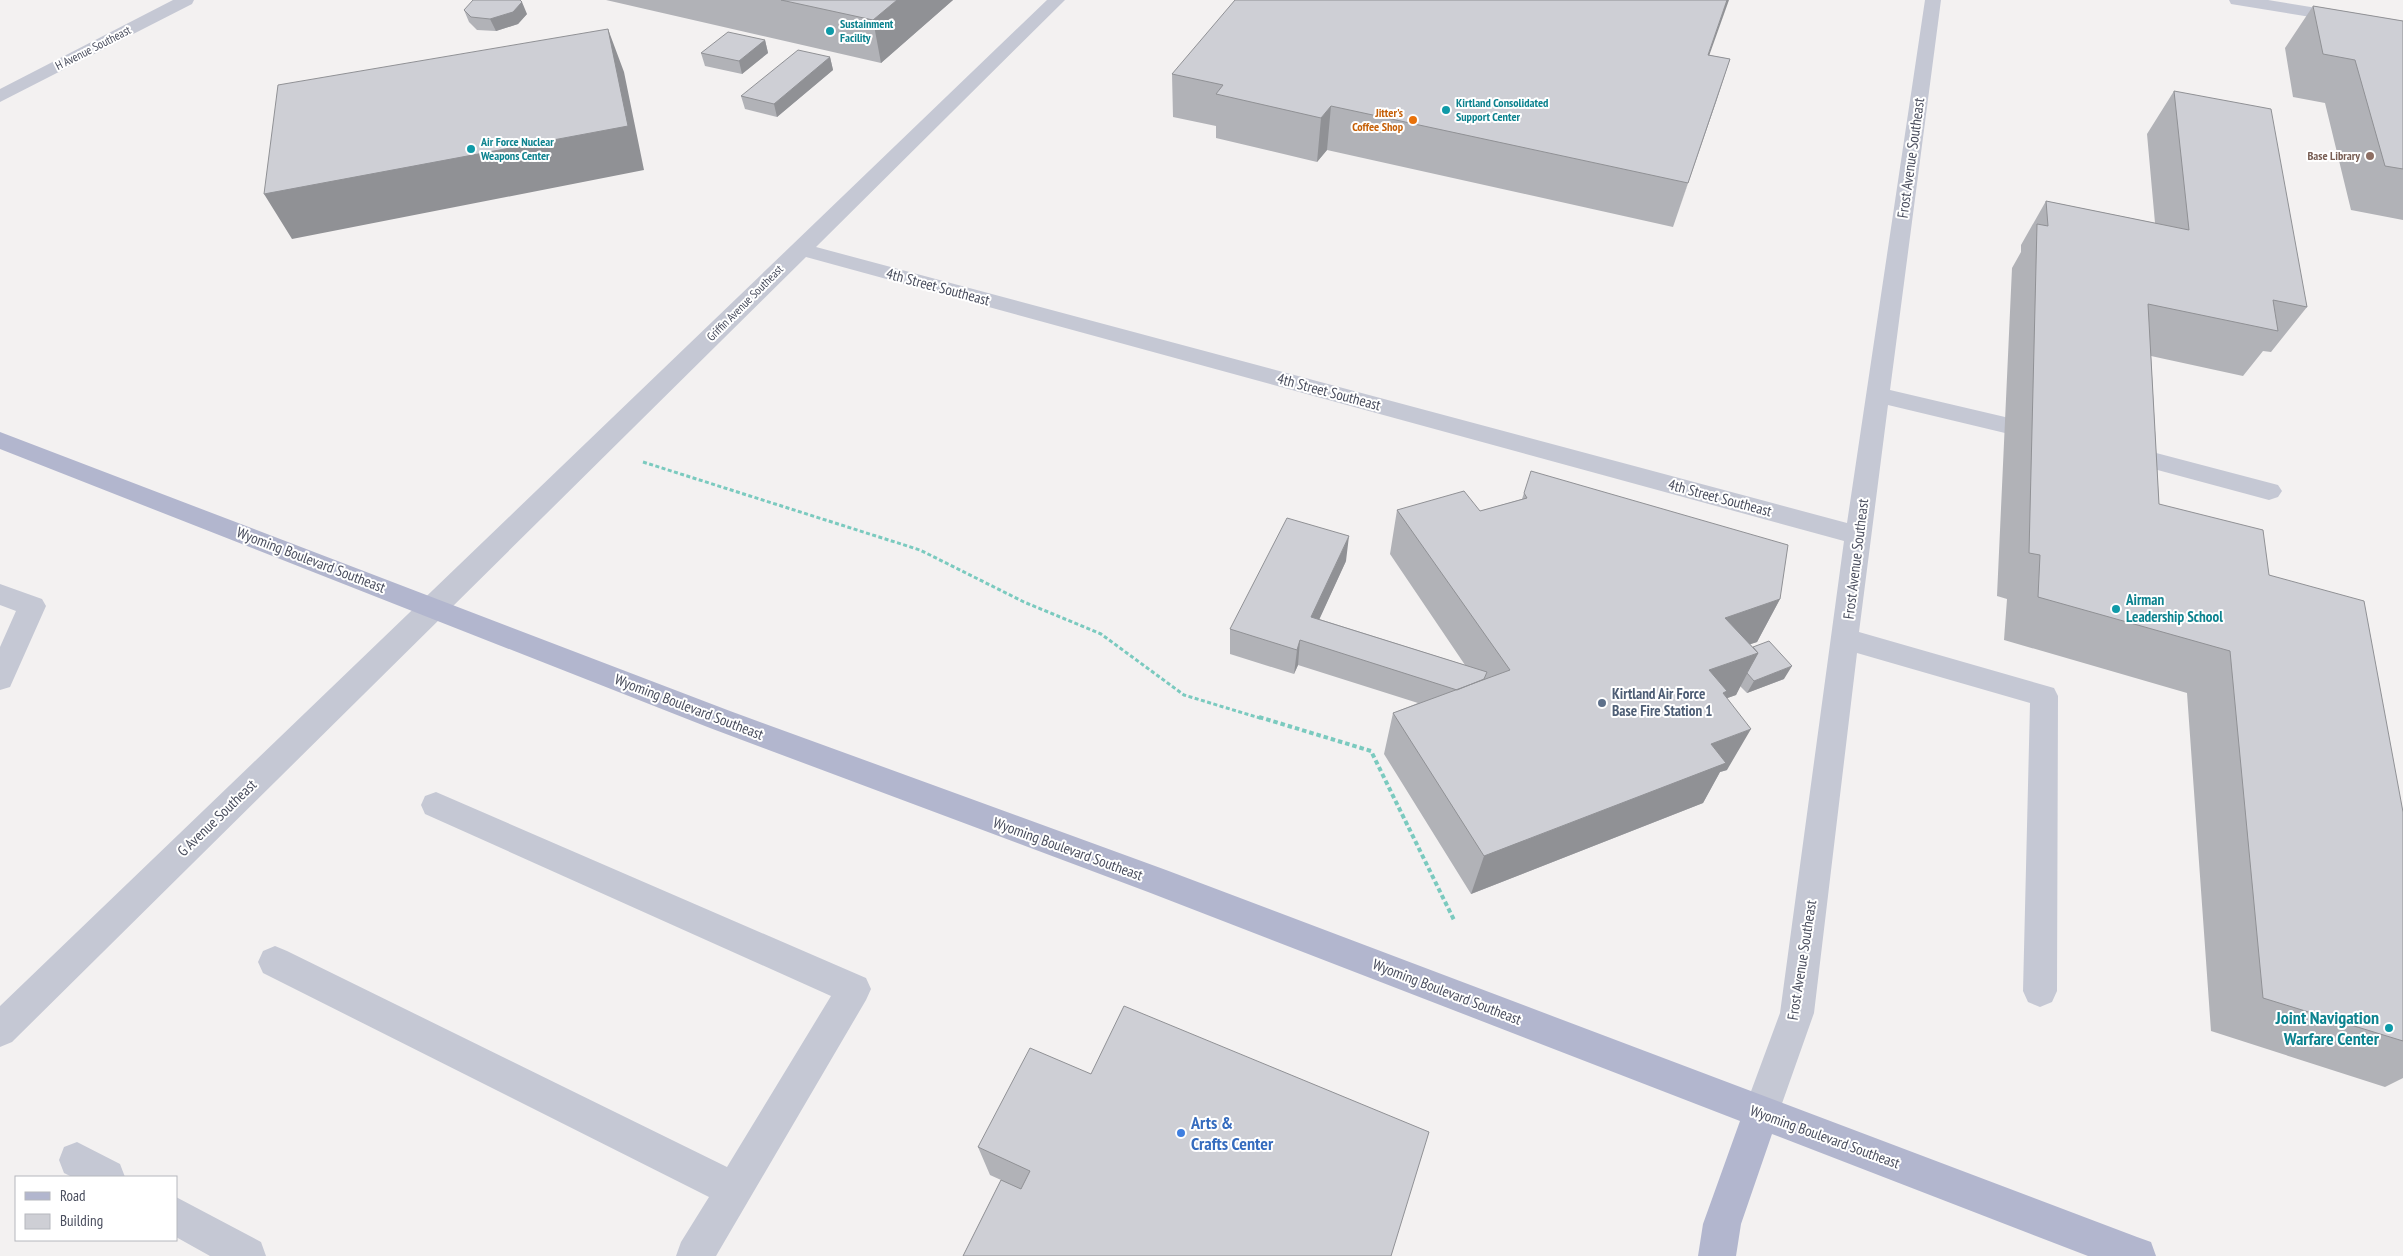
<svg xmlns="http://www.w3.org/2000/svg" width="2403" height="1256" font-family="'PT Sans Narrow',sans-serif">
  <style>
    .lines { fill: none; stroke-linecap: round; stroke-linejoin: round }
    .path-far1 { stroke: #7bcabf; stroke-width: 3; stroke-dasharray: 4 2.5; stroke-linecap: butt }
    .path { stroke: #7bcabf; stroke-width: 4; stroke-dasharray: 4.5 3; stroke-linecap: butt }
    .minor { fill: #c5c8d4; fill-rule: evenodd }
    .major { fill: #b2b6ce; fill-rule: evenodd }
    .wall { fill: #b1b2b7 }
    .shaded-wall { fill: #909195 }
    .building { fill: #cecfd5; stroke: #909195 }
    .culture-dot { fill: #0f9aa8; stroke: #fff; stroke-width: 2 }
    .food-dot { fill: #e8710a; stroke: #fff; stroke-width: 2 }
    .education-dot { fill: #8d6e63; stroke: #fff; stroke-width: 2 }
    .service-dot { fill: #5c6f8a; stroke: #fff; stroke-width: 2 }
    .shop-dot { fill: #3f7fe0; stroke: #fff; stroke-width: 2 }
    .labels { text-anchor: middle; stroke-width: 4; stroke-linejoin: round; paint-order: stroke }
    .far-culture-label { font-size: 12px; font-weight: bold; fill: #0d838f; stroke: #fff; text-anchor: start }
    .far-street-label { font-size: 12px; fill: #494d5d; stroke: #fff }
    .far-food-label { font-size: 12px; font-weight: bold; fill: #c56008; stroke: #fff; text-anchor: end }
    .far-education-label { font-size: 12px; font-weight: bold; fill: #785e54; stroke: #fff; text-anchor: end }
    .street-label { font-size: 15px; fill: #494d5d; stroke: #fff }
    .culture-label { font-size: 15px; font-weight: bold; fill: #0d838f; stroke: #fff; text-anchor: start }
    .service-label { font-size: 15px; font-weight: bold; fill: #4e5e75; stroke: #fff; text-anchor: start }
    .near-culture-label { font-size: 18px; font-weight: bold; fill: #0d838f; stroke: #fff; text-anchor: end }
    .near-shop-label { font-size: 18px; font-weight: bold; fill: #366cbe; stroke: #fff; text-anchor: start }
  </style>
  <rect width="100%" height="100%" fill="#f3f1f1"/>
  <g class="lines">
    <!-- path-far1 -->
    <path class="path-far1" d="M643 462 920 550 1024 602 1101 634 1184 695 1263 719"/>
    <!-- path -->
    <path class="path" d="M1259 717 1371 751 1454 920"/>
    <!-- minor -->
    <path class="minor" d="M173 0H194L192 4 0 102V89Z
      M1047 0H1065L816 247 1847 523 1925 0H1941L1890 390 2005 417 2013 419 2017 425 2013 431 2005 433 1888 405 1859 632 2054 688 2058 696 2057 991 2052 1002 2040 1007 2028 1002 2023 991 2030 703 1857 653 1814 1013 1774 1126 1761 1131 1748 1126 1743 1113 1780 1013 1844 541 806 257 12 1042 0 1047V1006Z
      M2229 0H2268L2403 22V32L2237 5 2231 4Z
      M2122 444 2278 485 2282 491 2278 497 2269 500 2113 458 2110 452 2113 446Z
      M0 584 42 599 46 606 10 687 0 690V647L16 611 0 605Z
      M436 792 866 978 871 989 866 1000 716 1256H676L681 1242 709 1197 263 973 258 962 263 951 275 946 287 951 727 1167 831 996 425 814 421 805 425 796Z
      M77 1142 120 1164 125 1177H72L64 1173 59 1160 64 1147Z
      M176 1197 261 1242 266 1256H210L176 1237Z"/>
    <!-- major -->
    <path class="major" d="M0 432 730 711 1166 870 2137 1237 2151 1242 2156 1256H2088L1772 1134 1741 1224 1736 1256H1698L1703 1224 1740 1121 1148 892 710 728 0 449Z"/>
  </g>
  <!-- wall -->
  <path class="wall" d="M606 0H953L881 63Z
    M2313 6 2403 21V220L2351 210 2325 103 2293 97 2285 48Z
    M464 10 527 14 518 24 496 31 477 30 469 22Z
    M765 40 768 53 742 74 705 66 701 53Z
    M1709 55 1730 59 1673 227 1327 150 1317 162 1216 138V126L1173 117 1172 74Z
    M830 57 833 70 777 117 745 109 741 96Z
    M2174 91 2307 307 2271 352 2263 351 2243 376 2151 356 2159 504 2269 575 2403 812V1078L2385 1087 2211 1031 2187 693 2004 640 2007 599 1997 596 2012 268 2021 252V245L2046 201 2155 223 2147 134Z
    M1524 493 1780 599 1757 642 1750 644 1784 679 1747 693 1740 686 1736 695 1727 698V770L1720 772 1703 803 1471 894 1384 754 1393 713 1418 703 1298 665 1294 674 1230 654V629L1346 561 1319 619 1465 665 1390 554 1397 510 1480 511 1522 499Z
    M1091 1074 1429 1132 963 1256 1001 1180 990 1175 978 1147Z"/>
  <!-- shaded-wall -->
  <path class="shaded-wall" d="M897 0H953L881 63 873 20Z
    M1727 0H1729L1694 98 1708 55Z
    M522 2 527 14 518 24 496 31 490 19Z
    M608 29 624 72 644 170 292 239 264 194Z
    M765 40 768 53 742 74 739 61Z
    M830 57 833 70 777 117 774 104Z
    M1730 59 1716 102 1673 227 1688 183Z
    M1331 106 1327 150 1317 162 1321 118Z
    M1349 536 1346 561 1309 642 1311 617Z
    M1780 599 1757 642 1704 660 1725 618Z
    M1300 640 1298 665 1294 674 1297 650Z
    M1758 653 1736 695 1722 700 1709 670Z
    M1792 666 1784 679 1747 693 1754 681Z
    M1751 729 1727 770 1720 772 1703 803 1471 894 1484 856 1711 744Z"/>
  <!-- building -->
  <path class="building" d="M473 0H520L522 2 513 12 490 19 471 17 464 10Z
    M781 0H897L873 20Z
    M1235 0H1727L1708 55 1730 59 1688 183 1331 106 1321 118 1216 94 1223 85 1172 74Z
    M2313 6 2403 21V169L2385 166 2355 60 2323 54Z
    M608 29 628 126 264 194 278 85Z
    M728 32 765 40 739 61 701 53Z
    M798 50 830 57 774 104 741 96Z
    M2174 91 2271 109 2307 307 2273 300 2278 331 2148 304 2159 504 2263 530 2269 575 2364 601 2403 812V1041L2263 998 2230 651 2038 597 2040 555 2029 553 2037 224 2048 226 2046 201 2189 230Z
    M1531 471 1788 545 1780 599 1725 618 1758 653 1709 670 1727 691 1723 693 1751 729 1711 744 1726 763 1484 856 1393 713 1510 670 1397 510 1464 491 1480 511 1527 498 1524 493Z
    M1287 518 1349 536 1311 617 1487 672 1484 679 1457 690 1300 640 1297 650 1230 629Z
    M1769 641 1792 666 1754 681 1747 673 1758 653 1753 647Z
    M1124 1006 1429 1132 1391 1256H963L1001 1180 1021 1189 1030 1171 978 1147 1030 1048 1091 1074Z"/>
  <!-- markers -->
  <g class="culture-dot">
    <circle cx="830" cy="31" r="5"/>
    <circle cx="1446" cy="110" r="5"/>
    <circle cx="471" cy="149" r="5"/>
    <circle cx="2116" cy="609" r="5"/>
    <circle cx="2389" cy="1028" r="5"/>
  </g>
  <circle class="food-dot" cx="1413" cy="120" r="5"/>
  <circle class="education-dot" cx="2370" cy="156" r="5"/>
  <circle class="service-dot" cx="1602" cy="703" r="5"/>
  <circle class="shop-dot" cx="1181" cy="1133" r="5"/>
  <g class="labels">
    <!-- far-culture labels -->
    <g class="far-culture-label">
      <text x="840" y="28">Sustainment<tspan x="840" dy="14">Facility</tspan></text>
      <text x="1456" y="107">Kirtland Consolidated<tspan x="1456" dy="14">Support Center</tspan></text>
      <text x="481" y="146">Air Force Nuclear<tspan x="481" dy="14">Weapons Center</tspan></text>
    </g>
    <!-- far-street labels -->
    <g class="far-street-label">
      <text transform="translate(93 48) rotate(-27)" y="4">H Avenue Southeast</text>
      <text transform="translate(745 303) rotate(-45)" y="4">Griffin Avenue Southeast</text>
    </g>
    <!-- far-food labels -->
    <g class="far-food-label">
      <text x="1403" y="117">Jitter's<tspan x="1403" dy="14">Coffee Shop</tspan></text>
    </g>
    <!-- far-education labels -->
    <g class="far-education-label">
      <text x="2360" y="160">Base Library</text>
    </g>
    <!-- street labels -->
    <g class="street-label">
      <text transform="translate(1911 158) rotate(-82)" y="5">Frost Avenue Southeast</text>
      <text transform="translate(938 287) rotate(15)" y="5">4th Street Southeast</text>
      <text transform="translate(1329 392) rotate(15)" y="5">4th Street Southeast</text>
      <text transform="translate(1720 498) rotate(15)" y="5">4th Street Southeast</text>
      <text transform="translate(1856 559) rotate(-83)" y="5">Frost Avenue Southeast</text>
      <text transform="translate(311 560) rotate(21)" y="5">Wyoming Boulevard Southeast</text>
      <text transform="translate(689 707) rotate(21)" y="5">Wyoming Boulevard Southeast</text>
      <text transform="translate(217 818) rotate(-44)" y="5">G Avenue Southeast</text>
      <text transform="translate(1068 849) rotate(20)" y="5">Wyoming Boulevard Southeast</text>
      <text transform="translate(1802 960) rotate(-81)" y="5">Frost Avenue Southeast</text>
      <text transform="translate(1447 992) rotate(21)" y="5">Wyoming Boulevard Southeast</text>
      <text transform="translate(1825 1137) rotate(20)" y="5">Wyoming Boulevard Southeast</text>
    </g>
    <!-- culture labels -->
    <g class="culture-label">
      <text x="2126" y="605">Airman<tspan x="2126" dy="17">Leadership School</tspan></text>
    </g>
    <!-- service labels -->
    <g class="service-label">
      <text x="1612" y="699">Kirtland Air Force<tspan x="1612" dy="17">Base Fire Station 1</tspan></text>
    </g>
    <!-- near-culture labels -->
    <g class="near-culture-label">
      <text x="2379" y="1024">Joint Navigation<tspan x="2379" dy="21">Warfare Center</tspan></text>
    </g>
    <!-- near-shop labels -->
    <g class="near-shop-label">
      <text x="1191" y="1129">Arts &amp;<tspan x="1191" dy="21">Crafts Center</tspan></text>
    </g>
  </g>
  <!-- legend -->
  <rect x="15" y="1176" width="162" height="65" fill="#ffffff" stroke="#b6b8be"/>
  <rect x="25" y="1192" width="25" height="8" fill="#b2b6ce" stroke="#b6b8be"/>
  <text x="60" y="1201" font-size="15" fill="#494d5d">Road</text>
  <rect x="25" y="1214" width="25" height="15" fill="#cecfd5" stroke="#b6b8be"/>
  <text x="60" y="1226" font-size="15" fill="#494d5d">Building</text>
</svg>
